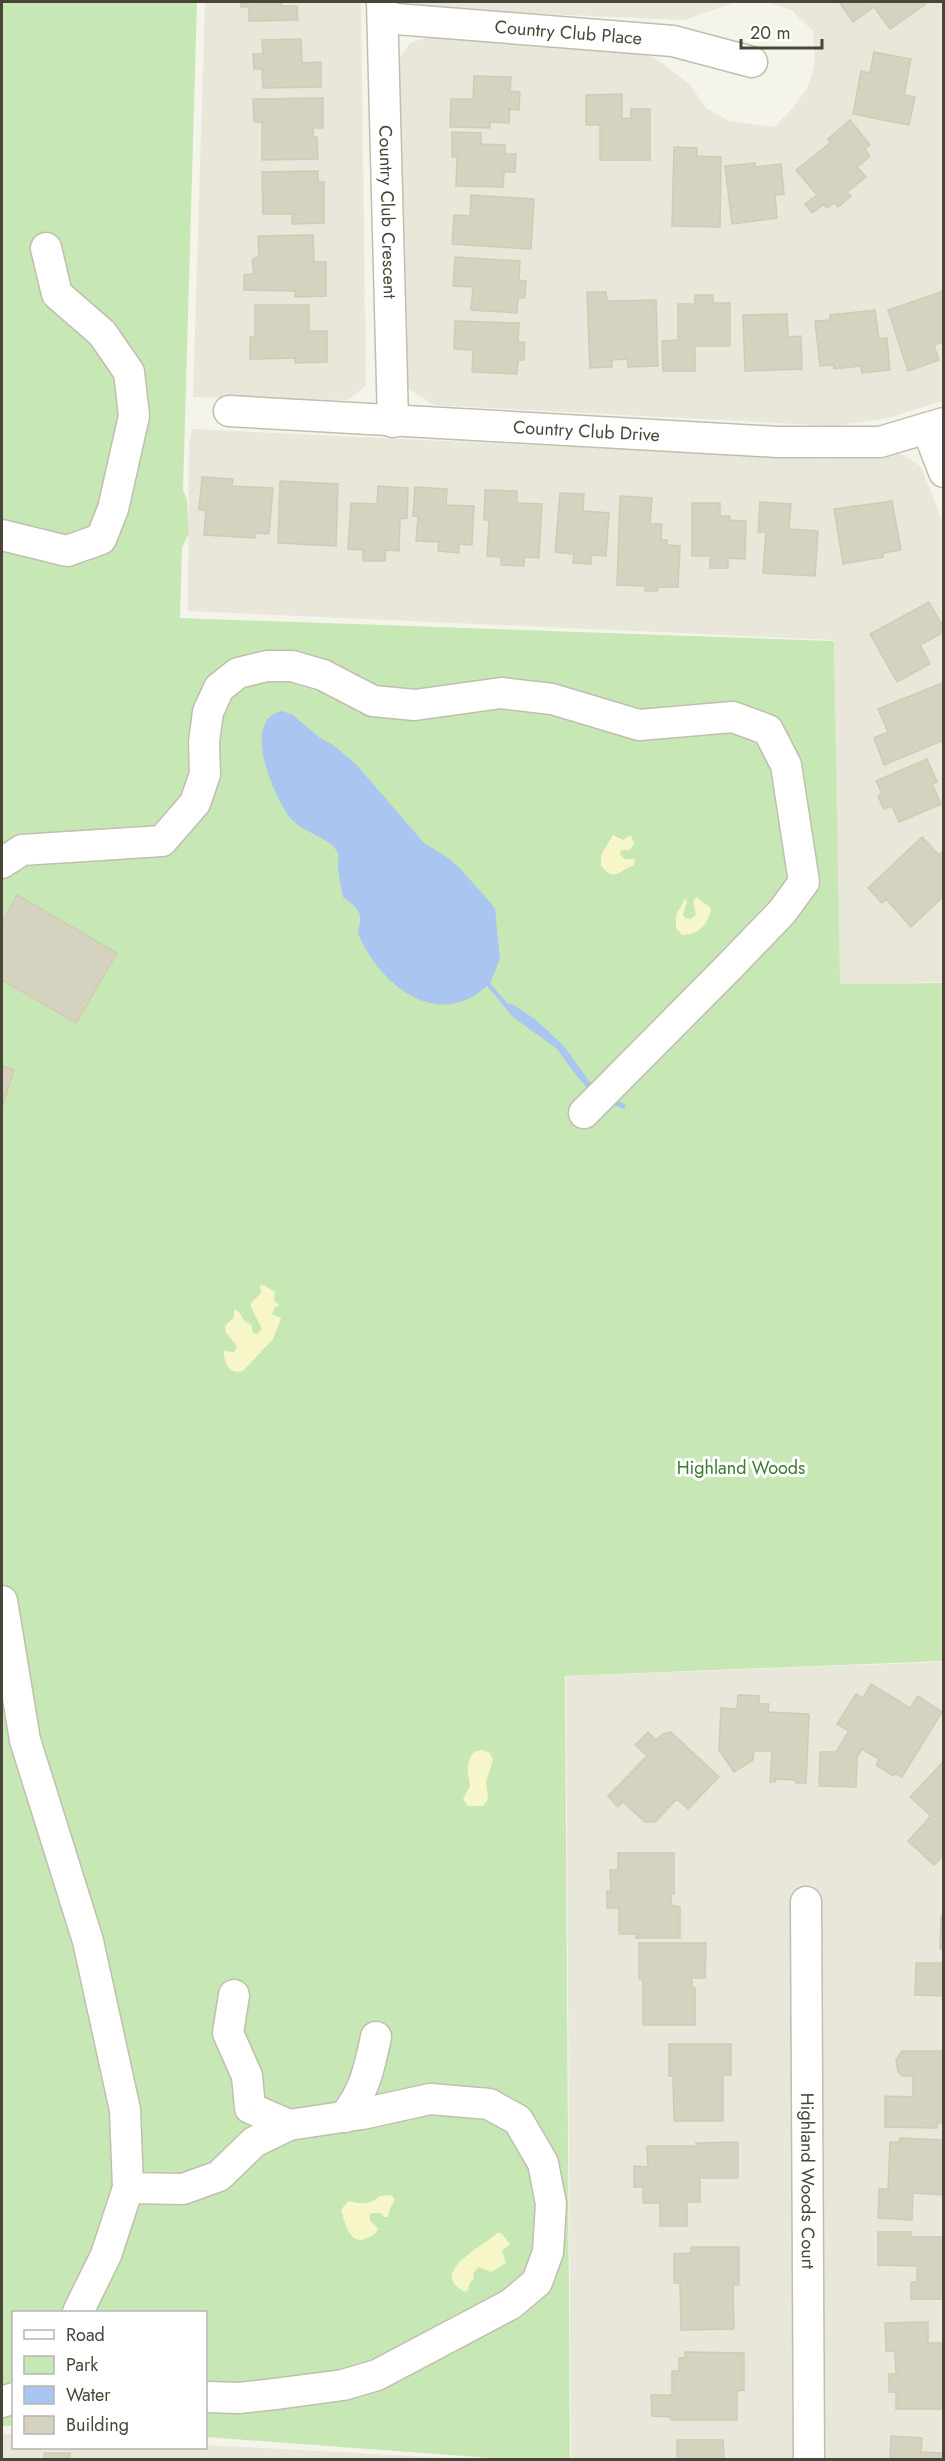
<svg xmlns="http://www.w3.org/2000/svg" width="945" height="2461" font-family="Jost,sans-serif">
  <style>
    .residential { fill: #e9e7d9 }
    .green { fill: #c7e8b5 }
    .sand { fill: #f7f6c9 }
    .water { fill: #aac5ef }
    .building { fill: #d6d2c0; stroke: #d1cbb4; stroke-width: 1.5 }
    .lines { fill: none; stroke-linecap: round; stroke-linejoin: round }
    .minor-casing { stroke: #c0bead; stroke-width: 33 }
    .minor { stroke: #fff; stroke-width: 30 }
    .labels { text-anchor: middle; stroke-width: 6; stroke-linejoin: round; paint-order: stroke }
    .street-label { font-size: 18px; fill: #494639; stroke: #fff }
    .park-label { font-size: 18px; fill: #3a7a2c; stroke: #fff }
  </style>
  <rect width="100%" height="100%" fill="#f5f4eb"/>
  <!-- residential -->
  <path class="residential" d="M205 2H361L366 386 347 400 193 397Z
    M410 2H736L684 20 437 9Z
    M767 2H943V401L888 418 834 426 434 405 405 387 397 62 410 43 438 34 636 50 660 61 691 86 706 108 729 121 774 127 793 108 808 87 815 63 813 31 791 10Z
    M192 429 833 459 891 451 906 456 921 467 943 522V982L838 985 834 640 188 611 189 444Z
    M943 1662V2459H571L566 1676Z
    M2 2434H13L14 2448H206V2445L469 2459H2Z"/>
  <!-- green -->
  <path class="green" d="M2 2H197L183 490 187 499 189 533 182 548 180 618 834 641 840 984 943 983V1661L565 1676 570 2459H504L206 2437V2312H14L13 2426H2Z"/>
  <!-- sand -->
  <path class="sand" d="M613 835 623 840 631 835 634 843 630 850H621L620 854 624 859H635L634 865C621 869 614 884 601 865V855Z
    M696 897 711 908C709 923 699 935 682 935L676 928V915L685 899 687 901 683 915 685 918 691 919 696 915 693 902Z
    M263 1285 275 1292 274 1301 280 1305 275 1307 272 1314 281 1318 273 1339 243 1371C229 1375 224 1363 224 1351L234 1352 237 1346 226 1333 225 1326 234 1317V1309L239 1312 245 1322 251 1324 253 1333 257 1334 262 1329 251 1307V1303L261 1293 260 1286Z
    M482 1750 490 1753 493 1760 486 1782 488 1799 483 1806H468L463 1799 470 1786C468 1773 465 1763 474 1752Z
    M391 2195 394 2198V2202L390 2208 388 2217H384L381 2213H371C366 2222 375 2223 378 2229 375 2235 372 2236 367 2238 350 2247 345 2222 341 2210L348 2201C362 2204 369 2205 380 2196Z
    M497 2233H501L510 2244 502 2251 506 2263 491 2272 479 2267 473 2273 474 2280 470 2282 468 2290 465 2292C426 2272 485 2246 497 2233Z"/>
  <!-- water -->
  <path class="water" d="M282 711 293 715 319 737 333 745 355 763 424 843 447 857 459 867 495 908 500 959 490 983 508 1004 514 1005 536 1020 564 1046 589 1081 609 1096 626 1105 624 1109 604 1101 591 1092 575 1074 557 1049 513 1017 487 986C438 1031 381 986 359 936 357 930 359 928 360 922 362 911 352 903 343 897 341 886 338 875 338 865 338 860 340 856 337 851 330 838 304 833 292 820 275 800 239 720 282 711Z"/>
  <!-- building -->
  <path class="building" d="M241 2H281L282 6H297L298 20 249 21V7H241Z
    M839 2H924L926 4 890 29 874 7 853 22Z
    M301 39 302 63 321 62V87L263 88 262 69H254L253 54H263L262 40Z
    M874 52 911 59 904 95 915 97 909 125 853 114 861 71 870 73Z
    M474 76 511 77 510 91 520 92 519 110 510 109 509 123 490 122V128L450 127 451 99H473Z
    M622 94V119L631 118V109H650V160H600V125H586V95Z
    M323 98V128H313V137H317L318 159 262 160V122H254L253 99Z
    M850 120 870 145 865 149 870 156 857 167 866 177 847 192 851 196 838 207 834 203 827 208 824 204 812 213 805 204 817 195 796 170 830 143 828 139Z
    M452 132 481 133V144L505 145V154H516L515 172H504L503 187 456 186 457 157H452Z
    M674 147 697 148V156L721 157 720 227 672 226Z
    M755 163V167L781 164 784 194 775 195 777 218 732 224 725 166Z
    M318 171V182H324V223L292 224V214H263L262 172Z
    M471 195 534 199 531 249 452 244 454 215 470 216Z
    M313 235 314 262H326V296L295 297V291L244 290V275L254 274 252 260 259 255 258 236Z
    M455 257 520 261 519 280 526 281 525 298H518L517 313 471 310 473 287 453 286Z
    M944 291V342L934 345 939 360 908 371 888 310Z
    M587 292H606L607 301 656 300 658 366 628 367 627 359 612 360V367L590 368Z
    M695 295H713V303H730V346H695V371H663L662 341 678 340V304H695Z
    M255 305H309V331H327V362L295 363V358L250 359V337H255Z
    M875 310 879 339 887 338 890 370 862 373 861 366 834 369V365L820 366 815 321 830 320V315Z
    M787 314 788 337 801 336 802 369 745 371 743 315Z
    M455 321 519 323 518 342H525L524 360H518L517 374 472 372 473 350 454 349Z
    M202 477 233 479 232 486 273 488 269 534 255 533V538L204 535 206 510H199Z
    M280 481 338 484 336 546 278 543Z
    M378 486 408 488 407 518 400 519 399 551 386 550 385 561H363V550L348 549 351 503 377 504Z
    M415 487 447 489 446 505 474 506 472 545 459 544V553L438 551 439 542 416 541 418 516H413Z
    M485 490 517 491V503L542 504 539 558 524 557V566L501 565V557L487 556 489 520H484Z
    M560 493 584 494 583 511 609 513 606 556 591 555V564L573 563 574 554 555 552Z
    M620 496 652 498 650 524H662L661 540H667V545L680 546 678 587H658L657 591H645V586L617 585Z
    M892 501 901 550 883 553V557L843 564 834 509Z
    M760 502 791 504 789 529 818 531 815 576 763 573 766 532H758Z
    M692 503H720V516H730V520L746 521 745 559 728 558V568H710V556H692Z
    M929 602 944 628V632L920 645 930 664 897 682 870 634Z
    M944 682V740L884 765 874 738 888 732 878 709Z
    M927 759 937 782 932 784 941 804 899 822 892 806 884 809 878 796 882 794 876 781Z
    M922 837 939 855 944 851V896L911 927 886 899 882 903 868 888Z
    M17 895 117 953 76 1023 2 980V923Z
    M2 1066 14 1070 2 1107Z
    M871 1684 910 1708 918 1696 942 1712 902 1777 895 1773 893 1776 876 1765 879 1759 862 1749 857 1757 856 1787 819 1786 820 1752H836L849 1731 837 1724 856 1694 863 1698Z
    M738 1695 759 1696V1704H769L768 1712 809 1714 806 1783H796V1780L775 1779V1782H770L772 1751H754L753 1760 734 1772 719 1750 721 1708 737 1709Z
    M648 1732 656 1740 663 1734 671 1732 719 1777 688 1809 677 1799 655 1822H645L623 1802 618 1807 608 1796 647 1756 635 1745Z
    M944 1761V1855L934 1865 908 1841 931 1816 910 1797Z
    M618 1853H674V1894H671V1905L680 1907V1938H636V1934H619V1908H607V1891L611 1892 610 1870H618Z
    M941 1916 944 1917V1949H940Z
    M639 1943H706L705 1978H692V1988H695V2025H643V1980L639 1979Z
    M916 1963H944V1996L915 1995Z
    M669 2044H731V2075H723V2121H674L673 2076H669Z
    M902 2051H944V2123H937V2128L885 2127V2096L913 2097V2076H902L898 2072 896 2060Z
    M900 2138 943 2140 944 2195 913 2193 912 2220 878 2218 879 2189H888L890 2142H899Z
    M738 2142V2178H700V2202H687V2226H660V2203H643V2187H634V2166L648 2167 647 2146H696V2143Z
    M878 2232H911V2237H944V2299H911V2282H917V2266L878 2265Z
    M691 2247H739V2285H733L734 2329 681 2330 680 2283H674V2254L691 2253Z
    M928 2322V2343H944V2409H896V2392H889V2374H896L895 2351H886L885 2323Z
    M685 2352 744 2353V2390L737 2391V2420H671V2417L652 2416 651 2395H672V2371H679V2358H685Z
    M891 2436 922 2438 921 2452 944 2453V2460H890Z
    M677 2440H723L724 2460H669L677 2458Z
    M44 2453H70V2460H44Z"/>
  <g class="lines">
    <!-- minor casing -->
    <g class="minor-casing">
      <g id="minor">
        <path id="s1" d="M382 2 393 422"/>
        <path id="s2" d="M383 18 673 41 752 62"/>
        <path id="s3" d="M229 411 778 442H880L944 423"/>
        <path d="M927 428 944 472"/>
        <path d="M2 535 67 551 101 539 113 509 134 416 129 372 102 333 57 294 46 248"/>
        <path d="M2 863 22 850 162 841 195 803 205 774 204 742 208 712 219 688 238 673 267 666H292L323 675 373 701 415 705 501 693 552 699 639 725 733 717 768 730 786 765 804 882 782 912 728 968 584 1113"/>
        <path d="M2 1601 25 1740 88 1941 125 2110 128 2188 106 2255 78 2312"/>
        <path id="s4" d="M806 1902 809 2460"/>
        <path d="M344 2117C365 2091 369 2069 376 2037"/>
        <path d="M128 2188 183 2189 219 2176 254 2142 289 2125"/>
        <path d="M206 2397 239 2398 275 2394 343 2385 377 2375 511 2304 537 2282 548 2252 551 2204 543 2163 518 2120 489 2104 430 2099 362 2114 289 2125 250 2108 247 2076 228 2033 234 1995"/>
        <path d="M2 2402 14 2398"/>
      </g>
    </g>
    <!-- minor -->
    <use href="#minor" class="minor"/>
  </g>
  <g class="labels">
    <!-- street labels -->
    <g class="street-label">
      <text dy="6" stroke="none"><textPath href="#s2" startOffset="186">Country Club Place</textPath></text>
      <text dy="6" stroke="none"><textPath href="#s1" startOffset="210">Country Club Crescent</textPath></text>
      <text dy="6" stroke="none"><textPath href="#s3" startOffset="358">Country Club Drive</textPath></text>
      <text dy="6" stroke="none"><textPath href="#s4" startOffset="279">Highland Woods Court</textPath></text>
    </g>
    <!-- park labels -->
    <g class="park-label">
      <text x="741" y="1474">Highland Woods</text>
    </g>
  </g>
  <!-- border -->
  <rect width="945" height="2461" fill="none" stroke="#494639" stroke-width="6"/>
  <!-- legend -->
  <rect x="12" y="2311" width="195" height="138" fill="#ffffff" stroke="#b6b5b0" stroke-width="1.5"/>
  <rect x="24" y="2330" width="30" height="9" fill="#ffffff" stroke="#b6b5b0" stroke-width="1.5"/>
  <text x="66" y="2341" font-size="18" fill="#494639">Road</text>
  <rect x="24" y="2356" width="30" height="18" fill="#c7e8b5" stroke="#b6b5b0" stroke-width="1.5"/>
  <text x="66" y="2371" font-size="18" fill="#494639">Park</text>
  <rect x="24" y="2386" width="30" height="18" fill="#aac5ef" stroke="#b6b5b0" stroke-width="1.5"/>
  <text x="66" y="2401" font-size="18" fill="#494639">Water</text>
  <rect x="24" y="2416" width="30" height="18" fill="#d6d2c0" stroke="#b6b5b0" stroke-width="1.5"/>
  <text x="66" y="2431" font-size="18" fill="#494639">Building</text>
  <!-- scale -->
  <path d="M741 39v9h81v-9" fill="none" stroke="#494639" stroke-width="3"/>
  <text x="750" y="39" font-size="18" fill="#494639" stroke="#ffffff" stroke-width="4.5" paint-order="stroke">20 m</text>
</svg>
